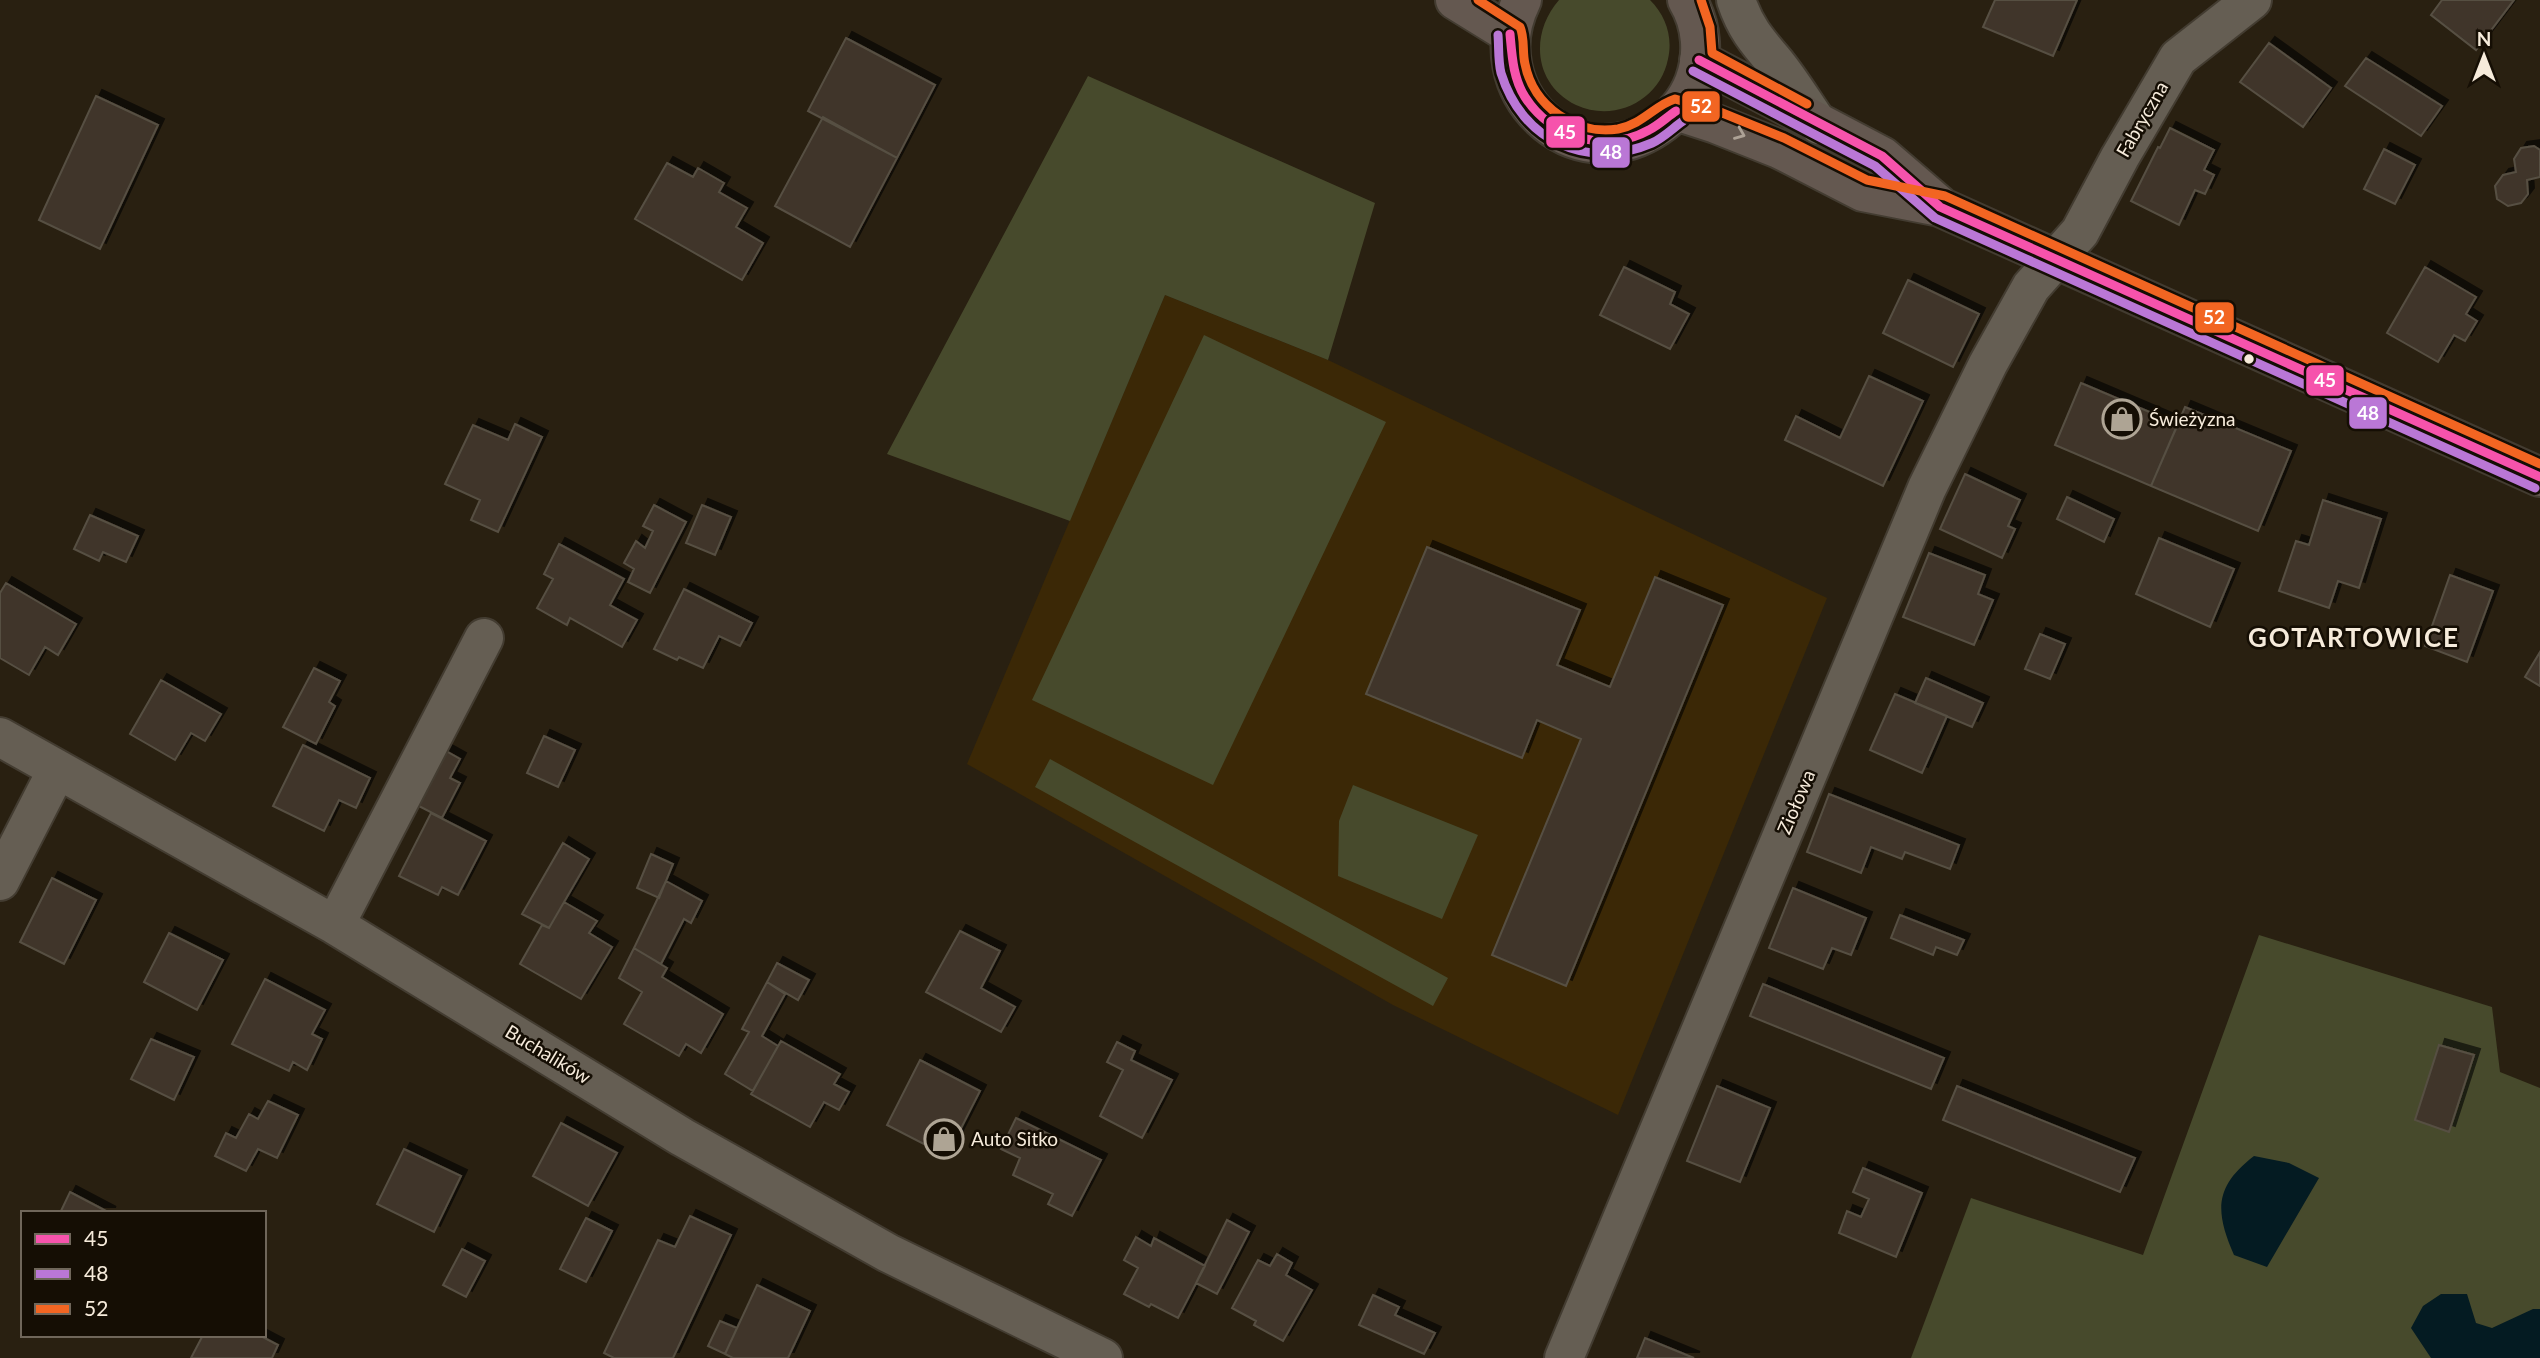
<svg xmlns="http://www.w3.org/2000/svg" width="2540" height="1358" font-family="Lato,sans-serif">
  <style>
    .built { fill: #3b2806 }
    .green { fill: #474a2c }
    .water { fill: #041b22 }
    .building { fill: #3f362b; stroke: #574f43; stroke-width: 2; filter: url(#shadow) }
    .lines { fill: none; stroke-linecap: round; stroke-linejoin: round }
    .minor-casing { stroke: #433c31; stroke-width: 42 }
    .major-casing { stroke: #433c31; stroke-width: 42 }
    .minor { stroke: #655e53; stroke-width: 38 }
    .major { stroke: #645850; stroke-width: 38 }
    .bus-1-casing { stroke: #150e04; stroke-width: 14 }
    .bus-2-casing { stroke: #150e04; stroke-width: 14 }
    .bus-3-casing { stroke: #150e04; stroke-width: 14 }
    .bus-1 { stroke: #f653ac; stroke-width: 9 }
    .bus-2 { stroke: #ba77d6; stroke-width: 9 }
    .bus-3 { stroke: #f26522; stroke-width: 9 }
    .oneway { stroke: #ada296 }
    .bus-dot { fill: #f6ebdb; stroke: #150e04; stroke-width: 2.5 }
    .labels { text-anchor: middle; stroke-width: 5; stroke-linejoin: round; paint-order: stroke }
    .street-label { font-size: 19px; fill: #f6ebdb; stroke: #150e04 }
    .poi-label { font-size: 19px; fill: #f6ebdb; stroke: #150e04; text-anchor: start }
    .district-label { font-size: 26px; font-weight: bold; letter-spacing: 2px; fill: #f6ebdb; stroke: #150e04 }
    .line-badge { stroke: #150e04; stroke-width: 2.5 }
    .badge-label { font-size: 19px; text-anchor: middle; font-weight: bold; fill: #fff }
  </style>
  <defs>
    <filter id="shadow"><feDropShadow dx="6" dy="-6" stdDeviation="0" flood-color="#0009"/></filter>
  </defs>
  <rect width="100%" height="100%" fill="#292011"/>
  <!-- built -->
  <path class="built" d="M1165 295 1328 360 1827 598 1618 1115 1393 1005 967 764Z"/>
  <!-- green -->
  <path class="green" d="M1559 0H1650C1666 16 1673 37 1668 59 1660 100 1615 123 1576 105 1533 84 1530 33 1559 0Z
    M1088 76 1375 203 1328 360 1165 295 1070 521 887 454Z
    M1204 335 1386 422 1213 785 1032 700Z
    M1050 759 1448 978 1433 1006 1035 787Z
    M1353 785 1478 835 1442 919 1338 876 1339 821Z
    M2259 935 2492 1007 2500 1072 2540 1088V1358H1911L1971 1198 2143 1255Z"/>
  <!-- water -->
  <path class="water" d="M2254 1156 2289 1163 2319 1178 2267 1267 2234 1255C2215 1211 2214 1187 2254 1156Z
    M2441 1294H2467L2476 1323 2492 1328 2533 1309H2540V1358H2431L2411 1328 2423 1306Z"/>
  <!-- building -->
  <path class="building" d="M1995 0H2077L2053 56 1983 27Z
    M2442 0H2514L2476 50 2431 15Z
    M846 38 935 85 897 158 808 111Z
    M2269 43 2331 88 2303 127 2240 82Z
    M2366 58 2442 106 2421 136 2345 86Z
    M96 96 158 125 100 249 39 220Z
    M823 117 897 158 850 247 775 206Z
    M2170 128 2214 150 2204 170 2214 175 2205 194 2195 190 2179 225 2131 201 2158 147 2160 148Z
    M2534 146 2540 150V177L2527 180 2528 194 2521 203 2508 206 2497 199 2495 186 2503 175 2516 172 2514 159 2521 148Z
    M2384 149 2415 165 2395 204 2364 189Z
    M667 163 693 177 698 168 724 183 719 192 747 208 736 227 763 243 742 280 635 219Z
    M1624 267 1675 292 1670 304 1689 314 1670 349 1600 315Z
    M2425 267 2476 297 2466 314 2477 321 2465 341 2454 335 2438 362 2387 333Z
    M1908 280 1979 314 1953 367 1883 333Z
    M1869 376 1923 401 1883 486 1785 440 1796 416 1840 438Z
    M2081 383 2178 424 2151 486 2055 445Z
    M2185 407 2291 451 2258 531 2151 486Z
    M515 424 542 437 498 532 471 520 480 500 445 484 473 425 508 440Z
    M1965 474 2020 500 2008 526 2015 529 2002 558 1940 529Z
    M2067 497 2114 519 2104 542 2057 519Z
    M2323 500 2381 519 2359 588 2338 581 2329 608 2279 591 2296 541 2309 545Z
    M654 505 686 522 650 593 628 582 634 569 624 563 636 541 645 548 653 531 643 526Z
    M702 505 731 517 715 555 686 543Z
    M90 515 138 536 126 562 103 552 99 561 74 549Z
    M2159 538 2234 569 2210 627 2136 594Z
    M559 544 624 579 610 605 637 620 622 647 570 618 567 625 537 608 553 579 544 574Z
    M1427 547 1580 610 1557 665 1610 687 1655 577 1723 605 1566 986 1492 955 1581 739 1537 720 1522 758 1366 694Z
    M1929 553 1985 575 1978 594 1993 600 1974 645 1903 617Z
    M2450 575 2493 591 2467 662 2425 646Z
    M6 583 76 624 58 655 45 647 29 675 0 658V593Z
    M684 589 752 623 740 646 719 636 703 668 679 657 677 660 654 649Z
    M2040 634 2065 644 2050 679 2025 669Z
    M2540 652V686L2525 677Z
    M314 668 340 681 329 702 335 706 316 744 283 727Z
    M1926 678 1983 703 1972 727 1915 703Z
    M161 680 221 714 205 741 191 733 175 760 130 734Z
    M1895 694 1947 716 1922 773 1870 750Z
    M544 736 575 750 558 787 527 773Z
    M303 745 370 778 356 808 339 800 324 831 273 806Z
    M439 747 460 759 450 778 460 783 442 818 411 802Z
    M1829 794 1959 845 1950 869 1905 852 1902 859 1871 847 1861 873 1807 852Z
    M431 813 486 841 458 895 442 887 438 895 399 876Z
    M563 843 589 859 549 928 522 914Z
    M651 854 673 864 659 898 637 888Z
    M52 878 96 900 64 964 20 942Z
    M666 881 702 901 691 923 684 919 661 964 634 948Z
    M1793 888 1866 918 1851 955 1832 948 1823 969 1769 948Z
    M564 902 597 921 589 933 612 947 581 999 520 964 542 925 549 928Z
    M1900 915 1964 940 1957 955 1936 947 1933 955 1891 938Z
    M960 931 1000 951 981 988 1015 1007 1001 1032 926 992Z
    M169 933 223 960 197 1010 144 982Z
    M634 948 667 968 662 977 723 1014 701 1053 686 1044 679 1056 624 1024 642 992 619 978Z
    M777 963 809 980 798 1000 767 982Z
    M265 979 325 1010 312 1034 322 1039 307 1070 293 1062 289 1071 232 1044Z
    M767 982 785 994 762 1036 778 1046 753 1091 725 1074 749 1032 742 1029Z
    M1763 984 1944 1058 1931 1089 1750 1016Z
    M151 1039 194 1057 174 1100 131 1079Z
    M781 1041 840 1074 834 1084 849 1092 839 1110 824 1102 810 1127 751 1094Z
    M1117 1042 1135 1051 1131 1060 1172 1080 1142 1138 1100 1116 1123 1070 1107 1062Z
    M2439 1045 2474 1055 2449 1132 2415 1120Z
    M920 1060 980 1091 947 1156 887 1125Z
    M1717 1086 1770 1108 1740 1182 1687 1161Z
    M1957 1086 2135 1158 2120 1192 1943 1120Z
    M268 1101 298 1115 277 1158 258 1149 246 1171 215 1156 226 1133 236 1138 249 1114 258 1119Z
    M1016 1118 1101 1160 1072 1216 1048 1204 1053 1194 1013 1175 1020 1158 1001 1149Z
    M561 1123 617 1153 588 1206 533 1176Z
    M404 1149 461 1176 434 1232 377 1204Z
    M1863 1168 1922 1193 1896 1257 1839 1233 1847 1211 1861 1217 1869 1199 1853 1192Z
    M70 1192 110 1213H60Z
    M690 1216 731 1235 673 1358H614L604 1353 658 1240 675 1247Z
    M586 1218 612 1231 586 1282 560 1269Z
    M1227 1220 1249 1232 1217 1294 1196 1283Z
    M1136 1237 1151 1246 1154 1238 1205 1266 1178 1318 1151 1304 1149 1307 1124 1294 1138 1268 1124 1260Z
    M462 1249 485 1261 466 1297 443 1285Z
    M1277 1254 1292 1263 1286 1275 1312 1290 1283 1341 1254 1325 1256 1321 1232 1308 1258 1260 1270 1266Z
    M757 1285 810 1311 788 1358H733L725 1354Z
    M1373 1295 1399 1307 1395 1315 1435 1333 1424 1354 1359 1325Z
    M720 1321 737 1328 725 1354 708 1346Z
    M203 1335H259L278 1345 272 1358H191Z
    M1645 1338 1694 1358H1637Z"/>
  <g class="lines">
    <!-- minor casing -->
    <g class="minor-casing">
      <path id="minor" d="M1736 0C1745 27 1756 40 1774 61 1790 80 1804 104 1819 125
        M0 737 335 925 682 1137 888 1253 1103 1358
        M0 881 57 770
        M335 925 484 638
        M1564 1358 1927 488 1988 364 2031 287 2080 232 2120 157 2178 58 2252 0"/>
    </g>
    <!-- major casing -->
    <g class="major-casing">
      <path id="major" d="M1455 0 1510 34
        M1522 0C1477 90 1573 183 1657 127 1674 116 1687 100 1694 82 1704 55 1702 25 1687 0
        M1699 60 1882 156 1939 205
        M1676 111 1716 124 1779 149 1863 192 1940 207 2540 477"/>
    </g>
    <!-- minor -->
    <use href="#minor" class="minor"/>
    <!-- major -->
    <use href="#major" class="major"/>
    <!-- bus-1 casing -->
    <g class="bus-1-casing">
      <path id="bus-1" d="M1510 34C1512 56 1513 78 1525 97 1551 138 1606 154 1649 130 1659 125 1667 117 1676 111
        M1699 60 1882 156 1940 207 2540 477"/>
    </g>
    <!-- bus-2 casing -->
    <g class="bus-2-casing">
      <path id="bus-2" d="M1498 35C1499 47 1498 61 1501 73 1522 141 1587 171 1652 143 1663 138 1673 128 1683 121
        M1693 71 1875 166 1935 218 2535 488"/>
    </g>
    <!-- bus-3 casing -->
    <g class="bus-3-casing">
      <path id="bus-3" d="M1478 0 1520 27C1525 38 1522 52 1525 64 1533 106 1576 136 1618 129 1643 124 1655 105 1675 99L1720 112 1784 138 1867 180 1945 196 2540 464
        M1701 0 1710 27 1712 53 1807 104"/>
    </g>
    <!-- bus-1 -->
    <use href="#bus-1" class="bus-1"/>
    <!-- bus-2 -->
    <use href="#bus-2" class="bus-2"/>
    <!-- bus-3 -->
    <use href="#bus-3" class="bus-3"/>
  </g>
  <!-- one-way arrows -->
  <defs><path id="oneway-chevron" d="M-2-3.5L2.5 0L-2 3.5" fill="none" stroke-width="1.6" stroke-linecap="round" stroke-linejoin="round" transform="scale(1.75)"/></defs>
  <use class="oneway" href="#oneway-chevron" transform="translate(1740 134) rotate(22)"/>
  <!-- icons -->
  <defs>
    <g id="shop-ring" transform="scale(2.0125)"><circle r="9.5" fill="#150e04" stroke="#aea494" stroke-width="1.5"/><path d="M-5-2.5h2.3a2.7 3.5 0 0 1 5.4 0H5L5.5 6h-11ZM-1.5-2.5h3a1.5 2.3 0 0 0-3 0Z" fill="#aea494"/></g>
  </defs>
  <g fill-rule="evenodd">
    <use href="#shop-ring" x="2122" y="419"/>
    <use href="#shop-ring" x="944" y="1139"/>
  </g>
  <!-- markers -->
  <circle class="bus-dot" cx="2249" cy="359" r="6"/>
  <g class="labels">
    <!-- street labels -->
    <g class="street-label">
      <text transform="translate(2142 119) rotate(-60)" y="7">Fabryczna</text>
      <text transform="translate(1796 802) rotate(-67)" y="7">Ziołowa</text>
      <text transform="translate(548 1054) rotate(31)" y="7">Buchalików</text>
    </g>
    <!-- poi labels -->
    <g class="poi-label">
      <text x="2149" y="426">Świeżyzna</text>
      <text x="971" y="1146">Auto Sitko</text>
    </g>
    <!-- district labels -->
    <g class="district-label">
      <text x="2354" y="647">GOTARTOWICE</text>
    </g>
  </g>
  <g class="line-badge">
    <rect x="1681" y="90" width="40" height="33" rx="7" fill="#f26522"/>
    <rect x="1545" y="115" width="41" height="34" rx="7" fill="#f653ac"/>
    <rect x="1591" y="136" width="40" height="33" rx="7" fill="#ba77d6"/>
    <rect x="2194" y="301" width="41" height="33" rx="7" fill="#f26522"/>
    <rect x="2305" y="364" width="40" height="33" rx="7" fill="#f653ac"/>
    <rect x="2348" y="396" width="40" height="34" rx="7" fill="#ba77d6"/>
  </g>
  <g class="badge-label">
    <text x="1701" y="113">52</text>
    <text x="1565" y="139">45</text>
    <text x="1611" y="159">48</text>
    <text x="2214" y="324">52</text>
    <text x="2325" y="387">45</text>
    <text x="2368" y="420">48</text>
  </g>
  <!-- legend -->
  <rect x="21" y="1211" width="245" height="126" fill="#150e04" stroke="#6f665a" stroke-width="2"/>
  <rect x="35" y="1234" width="35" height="10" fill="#f653ac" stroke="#6f665a" stroke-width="2"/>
  <text x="84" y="1246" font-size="21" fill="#f6ebdb">45</text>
  <rect x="35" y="1269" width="35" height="10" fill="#ba77d6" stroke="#6f665a" stroke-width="2"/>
  <text x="84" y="1281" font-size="21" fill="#f6ebdb">48</text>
  <rect x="35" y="1304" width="35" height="10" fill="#f26522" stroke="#6f665a" stroke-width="2"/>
  <text x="84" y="1316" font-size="21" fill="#f6ebdb">52</text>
  <!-- north arrow -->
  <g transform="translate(2484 56)" stroke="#150e04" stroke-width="5" paint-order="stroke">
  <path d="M0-5L12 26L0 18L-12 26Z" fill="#f6ebdb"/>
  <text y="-10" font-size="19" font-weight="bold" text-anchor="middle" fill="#f6ebdb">N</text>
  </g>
</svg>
